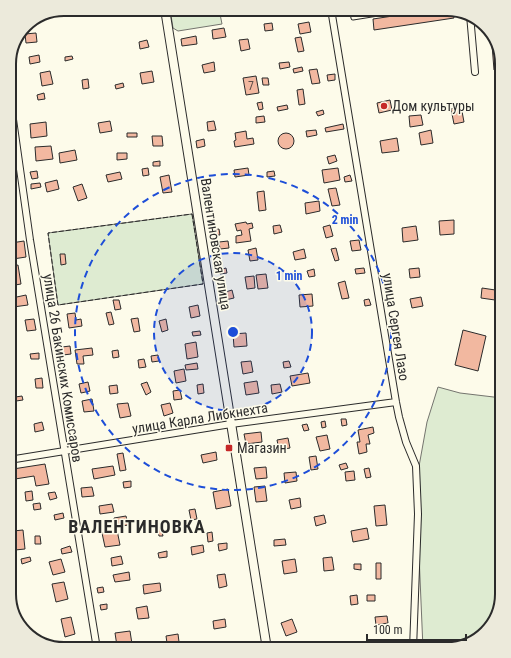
<svg xmlns="http://www.w3.org/2000/svg" width="511" height="658" font-family="'Roboto Condensed',sans-serif">
  <style>
    .green { fill: #deebd1; stroke: #74746e }
    .building { fill: #f2b8a0; stroke: #2b2b2b }
    .lines { fill: none; stroke-linecap: round; stroke-linejoin: round }
    .service-casing { stroke: #2b2b2b; stroke-width: 5 }
    .minor-casing { stroke: #2b2b2b; stroke-width: 8 }
    .secondary-casing { stroke: #2b2b2b; stroke-width: 10 }
    .service { stroke: #fdfbea; stroke-width: 3 }
    .minor { stroke: #fdfbea; stroke-width: 6 }
    .secondary { stroke: #fdfbea; stroke-width: 8 }
    .fence { stroke: #2b2b2b; stroke-width: 1; stroke-dasharray: 5 2; stroke-linecap: butt }
    .ring { fill: none; stroke: #1d4ed8; stroke-width: 2; stroke-dasharray: 7 5 }
    .poi-dot { fill: #c62828; stroke: #fdfbea; stroke-width: 1.5 }
    .labels { text-anchor: middle; stroke-width: 3; stroke-linejoin: round; paint-order: stroke }
    .number-label { font-size: 12px; fill: #5d4e48 }
    .poi-label { font-size: 14px; fill: #2b2b2b; stroke: #fdfbea; text-anchor: start }
    .street-label { font-size: 14px; fill: #2b2b2b; stroke: #fdfbea }
    .district-label { font-size: 18px; font-weight: bold; letter-spacing: 1px; fill: #2b2b2b; stroke: #fdfbea }
    .rim { fill: none; stroke: #2b2b2b; stroke-width: 2 }
    .centre { fill: #1d4ed8; stroke: #fdfbea; stroke-width: 2 }
    .ring-label { font-size: 12px; text-anchor: middle; font-weight: bold; fill: #1d4ed8; stroke: #fdfbea; stroke-width: 3; stroke-linejoin: round; paint-order: stroke }
  </style>
  <rect width="100%" height="100%" fill="#fdfbea"/>
  <!-- green -->
  <path class="green" d="M170 9H219L222 24 178 31 173 28Z
    M495 83 502 86V170L496 169Z
    M192 214 203 284 58 305 48 233Z
    M438 387 460 393 502 398V594L495 621 477 640 447 649H423L416 483 427 422Z"/>
  <!-- building -->
  <path class="building" d="M223 9H244V13L224 16Z
    M256 9H266V14L257 15Z
    M439 9 452 10 454 18 374 30 373 19Z
    M309 22 311 32 300 34 298 24Z
    M272 23 273 30 265 31 264 24Z
    M224 28 226 37 213 39 212 30Z
    M491 32 493 34 502 64V69L494 70Z
    M36 33 37 42 26 43 25 34Z
    M196 36 197 44 182 46 181 39Z
    M301 37 304 51 298 52 295 38Z
    M248 39 250 49 241 51 239 40Z
    M147 40 149 47 140 49 139 42Z
    M39 55 40 62 30 64 29 57Z
    M72 56 73 59 65 61V57Z
    M214 62 215 71 204 73 202 65Z
    M289 62 290 67 280 69 279 63Z
    M302 67 303 71 294 73 293 69Z
    M317 69 320 83 312 84 309 70Z
    M50 71 53 84 42 86 40 73Z
    M152 71 154 82 142 84 140 73Z
    M335 74V80L328 81 327 75Z
    M256 76 259 93 246 95 243 78Z
    M262 78H268L269 85H263Z
    M88 79 89 88 83 89 82 80Z
    M123 83 124 87 116 89 115 85Z
    M303 89 305 104 299 105 297 90Z
    M44 93 45 99 38 100 37 95Z
    M390 100 392 110 379 113 377 103Z
    M262 102 263 109 259 110 257 103Z
    M287 105 288 109 278 111 277 107Z
    M461 106 464 122 454 124 451 109Z
    M323 110 324 114 318 116 316 112Z
    M421 115 423 125 410 127 409 116Z
    M264 116 265 122 256 123V117Z
    M110 121 112 131 100 133 98 123Z
    M214 121 216 130 208 131 207 122Z
    M46 122 47 136 31 138 30 124Z
    M343 124 344 129 326 132 325 128Z
    M316 130 317 135 307 137 306 131Z
    M431 130 433 143 421 145 419 133Z
    M246 131 247 139 253 138 254 144 235 147 234 141 236 140 235 133Z
    M278 141a8 8 0 1 1 16 0a8 8 0 1 1-16 0Z
    M127 133H137V137H127Z
    M152 136H162L163 146H153Z
    M397 138 399 151 382 153 380 141Z
    M204 139 205 146 197 148 196 141Z
    M51 146 53 159 36 161 35 147Z
    M75 150 77 160 60 163 59 153Z
    M117 153H127V159L117 160Z
    M335 155 337 161 329 164 327 157Z
    M160 161V166H153V162Z
    M148 168 149 175 143 176 142 169Z
    M248 168 249 175 235 177 234 170Z
    M338 168 340 180 324 183 322 170Z
    M37 171 38 178 32 179 30 172Z
    M274 171 275 176 267 177V172Z
    M120 172 122 179 108 182 106 175Z
    M169 175 172 192 163 193 160 177Z
    M350 175 352 181 345 182 344 177Z
    M57 180 59 189 47 192 45 183Z
    M40 183 41 187 31 189V184Z
    M82 184 87 198 78 201 73 187Z
    M336 188 340 205 332 206 328 189Z
    M264 191 266 210 259 211 257 192Z
    M319 201 320 211 306 214 305 203Z
    M454 220V234L440 235 439 221Z
    M246 222 247 224 252 223 253 228 249 229 251 241 236 243V236L242 235 241 230 237 231 235 224Z
    M280 225 282 232 274 234 273 226Z
    M330 225 333 236 326 238 323 227Z
    M416 226 418 240 403 242 402 228Z
    M219 229 220 235H213L212 230Z
    M359 240 361 250 352 251 350 241Z
    M24 241 26 257 13 259 11 243Z
    M228 241 229 248 220 249 219 242Z
    M256 248 258 260 250 261 248 250Z
    M336 248 339 260 335 261 331 249Z
    M304 249 306 258 295 260 293 252Z
    M60 254H65L66 264 61 265Z
    M18 265 21 284 9 286V267Z
    M226 268 227 273 220 274 219 270Z
    M364 268 365 273 356 274 355 269Z
    M419 268 420 277 410 278 409 269Z
    M314 269 315 276 309 277 307 271Z
    M266 274 268 288 258 289 256 275Z
    M254 276 255 288 247 289 245 277Z
    M345 281 349 298 342 299 338 283Z
    M482 288 502 291V301L481 298Z
    M232 290 234 298 221 301 219 294Z
    M312 294 313 306 300 307 299 295Z
    M26 295 28 305 13 307 12 298Z
    M421 297 423 306 412 308 410 299Z
    M369 299 371 305 365 306 364 300Z
    M113 300H119L121 309 115 310Z
    M198 305 200 316 191 318 189 307Z
    M111 312 114 324 109 325 106 313Z
    M75 313 76 320 81 319 82 326 69 328 67 314Z
    M138 318 140 331 134 332 131 319Z
    M34 319 36 330 27 331 25 320Z
    M166 319 168 330 162 332 159 321Z
    M463 330 486 336 478 371 455 365Z
    M200 331 201 335 193 336 192 332Z
    M246 333 247 346 234 347 233 334Z
    M196 342 198 357 187 359 185 344Z
    M70 346 71 354 63 355 62 347Z
    M92 348 93 355 83 356 84 364H77L75 350Z
    M118 350 119 357 113 358 112 351Z
    M39 353V359H31L30 354Z
    M158 355 159 361 152 362 151 356Z
    M144 359 146 367 139 368 138 360Z
    M251 361 253 372 243 374 241 362Z
    M289 361 291 367 284 368 283 362Z
    M197 363 198 369 186 370 185 365Z
    M184 369 186 381 176 383 174 371Z
    M308 373 310 383 292 386 290 376Z
    M42 378 43 388H36L35 379Z
    M257 381 259 393 246 395 244 383Z
    M88 382 90 391 81 393 79 384Z
    M147 382 151 392 146 395 141 384Z
    M203 384 204 393 198 394 197 385Z
    M280 384 282 392 272 394 271 385Z
    M117 385 118 393 110 394 109 386Z
    M180 390 182 399 174 400 173 391Z
    M22 396 23 400 9 402V398Z
    M92 399 94 411 84 412 82 401Z
    M128 403 131 416 120 418 117 404Z
    M170 403 173 413 164 416 161 405Z
    M341 419H346L347 425 342 426Z
    M325 421 326 427 322 428 321 422Z
    M42 422 44 430 35 432 34 424Z
    M307 424 309 430 304 431 302 425Z
    M373 427 374 433 368 435 370 444H366L367 452 359 454 357 442H360L358 430Z
    M261 432 262 442 246 444 244 434Z
    M327 435 330 449 320 451 316 437Z
    M288 438 290 448 279 450 277 440Z
    M216 452 217 460 203 463 201 455Z
    M123 453 126 470 120 471 117 454Z
    M316 456 318 469 311 470 309 457Z
    M346 463 348 468 341 470 339 465Z
    M45 464 49 484 36 486 34 476 15 479 13 469Z
    M113 466 115 475 94 479 92 469Z
    M266 467 267 478 256 479 254 468Z
    M369 468 371 477 366 478 364 469Z
    M354 471 355 480 346 481 345 472Z
    M296 472 297 481 285 483 284 473Z
    M131 481V487L124 488 123 482Z
    M265 486 267 501 256 502 254 487Z
    M92 487 94 496 82 497 81 488Z
    M228 489 231 506 216 509 213 492Z
    M32 491 33 500 26 501 25 492Z
    M55 492 57 498 50 500 48 493Z
    M300 498 301 507 291 509 289 500Z
    M40 503 41 509 34 510 33 504Z
    M112 504 114 512 100 514 99 506Z
    M385 505 387 525 376 526 374 506Z
    M195 509 197 519 191 520 189 510Z
    M63 513 64 518 55 520 54 515Z
    M324 515 326 523 316 526 314 517Z
    M126 516 128 525 116 527 114 518Z
    M161 527 163 536H159L157 528Z
    M367 528 369 539 353 542 351 531Z
    M23 530 25 549 15 550 13 531Z
    M117 530 120 545 105 547 102 533Z
    M212 532 213 541 208 542 207 533Z
    M35 536H40L41 544H35Z
    M285 539 286 545 274 546V540Z
    M227 543V549L219 551 218 544Z
    M203 545 204 552 192 555 191 547Z
    M70 546 72 552 62 554 61 549Z
    M167 551V557L159 558 158 553Z
    M121 556 123 564 112 566 111 558Z
    M30 557 31 561 22 564 21 559Z
    M332 557 334 570 324 571 323 558Z
    M61 559 65 572 53 575 49 562Z
    M295 559 297 572 284 574 282 561Z
    M376 563H381V579H376Z
    M354 564H361V570L354 569Z
    M129 572 130 580 115 582 113 575Z
    M225 574 227 586 219 588 217 575Z
    M64 582 68 599 56 602 52 584Z
    M160 583 161 591 144 594 143 585Z
    M103 587 104 592 98 593 97 588Z
    M357 595 358 604 351 605 350 596Z
    M367 595H375V601H367Z
    M15 600 17 610H14L11 601Z
    M107 604V609L101 610 100 605Z
    M147 606 149 618 138 619 136 608Z
    M387 616 388 623 376 625 375 617Z
    M71 617 75 634 65 637 61 619Z
    M225 619 226 627 214 629 213 621Z
    M292 619 297 632 286 636 281 623Z
    M130 631 132 644 117 646 115 633Z
    M178 634 179 642 167 643 166 636Z"/>
  <g class="lines">
    <!-- service casing -->
    <g class="service-casing">
      <path id="service" d="M351 9 353 18 409 9"/>
    </g>
    <!-- minor casing -->
    <g class="minor-casing">
      <path id="minor" d="M331 9 396 402 399 417 406 442 416 466 418 514 413 649
        M470 15 475 72
        M9 91 30 240 97 649
        M9 460 231 424 396 402"/>
    </g>
    <!-- secondary casing -->
    <g class="secondary-casing">
      <path id="secondary" d="M165 9 267 649"/>
    </g>
    <!-- service -->
    <use href="#service" class="service"/>
    <!-- minor -->
    <use href="#minor" class="minor"/>
    <!-- secondary -->
    <use href="#secondary" class="secondary"/>
    <!-- fence -->
    <path class="fence" d="M192 214 203 284 58 305 48 233Z"/>
  </g>
  <!-- distance rings -->
  <circle cx="233" cy="332" r="79" fill="#1d4ed8" fill-opacity=".12"/>
  <g class="ring">
    <circle cx="233" cy="332" r="79"/>
    <circle cx="233" cy="332" r="158"/>
  </g>
  <!-- markers -->
  <g class="poi-dot">
    <circle cx="384" cy="106" r="4"/>
    <rect x="225" y="444" width="8" height="8" rx="2"/>
  </g>
  <g class="labels">
    <!-- number labels -->
    <g class="number-label">
      <text x="251" y="90">7</text>
    </g>
    <!-- poi labels -->
    <g class="poi-label">
      <text x="392" y="111">Дом культуры</text>
      <text x="237" y="453">Магазин</text>
    </g>
    <!-- street labels -->
    <g class="street-label">
      <text transform="translate(216 244) rotate(81)" y="5">Валентиновская улица</text>
      <text transform="translate(396 327) rotate(81)" y="5">улица Сергея Лазо</text>
      <text transform="translate(63 368) rotate(81)" y="5">улица 26 Бакинских Комиссаров</text>
      <text transform="translate(200 418) rotate(-9)" y="5">улица Карла Либкнехта</text>
    </g>
    <!-- district labels -->
    <g class="district-label">
      <text x="137" y="533">ВАЛЕНТИНОВКА</text>
    </g>
  </g>
  <!-- crop -->
  <path d="M0 0H511V658H0ZM64 16H447A48 48 0 0 1 495 64V594A48 48 0 0 1 447 642H64A48 48 0 0 1 16 594V64A48 48 0 0 1 64 16Z" fill="#eceadb" fill-rule="evenodd"/>
  <path class="rim" d="M64 16H447A48 48 0 0 1 495 64V594A48 48 0 0 1 447 642H64A48 48 0 0 1 16 594V64A48 48 0 0 1 64 16Z"/>
  <circle cx="233" cy="332" r="6" class="centre"/>
  <g class="ring-label">
    <text x="345" y="224">2 min</text>
    <text x="289" y="280">1 min</text>
  </g>
  <!-- scale -->
  <path d="M367 634v6h99v-6" fill="none" stroke="#2b2b2b" stroke-width="2"/>
  <text x="373" y="634" font-size="12" fill="#2b2b2b" stroke="#fdfbea" stroke-width="3" paint-order="stroke">100 m</text>
</svg>
